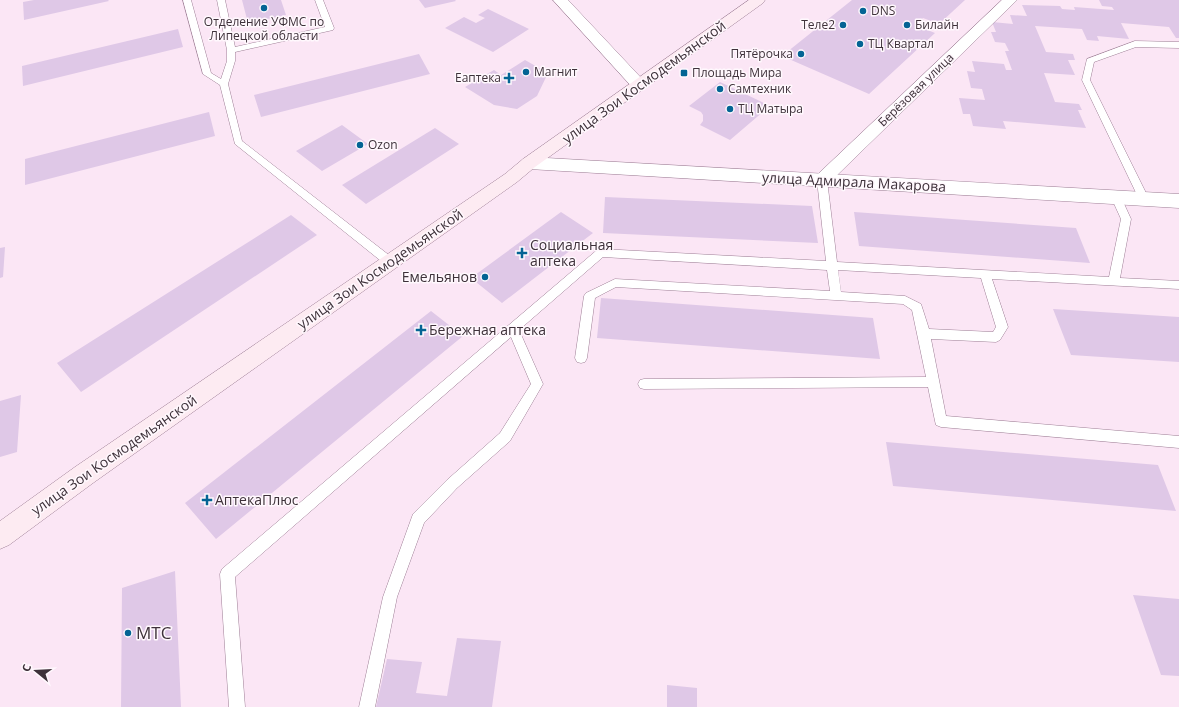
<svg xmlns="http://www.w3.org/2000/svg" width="1179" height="707" font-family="'Open Sans',sans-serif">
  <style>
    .building { fill: #dfc8e7 }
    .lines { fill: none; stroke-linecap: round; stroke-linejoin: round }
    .service-casing { stroke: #9e7f96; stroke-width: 1 }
    .minor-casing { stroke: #9e7f96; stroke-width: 1 }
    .tertiary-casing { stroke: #9e7f96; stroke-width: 1 }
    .secondary-casing { stroke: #9e7f96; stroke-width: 1 }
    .service { fill: #fff; fill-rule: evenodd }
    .minor { fill: #fff; fill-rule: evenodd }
    .tertiary { fill: #fff; fill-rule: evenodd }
    .secondary { fill: #fdebf2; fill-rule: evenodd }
    .poi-dot { fill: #036494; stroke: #fff8fd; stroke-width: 1.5 }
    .labels { text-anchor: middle; stroke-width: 3; stroke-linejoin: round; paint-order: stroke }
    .far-poi-label { font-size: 12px; fill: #3e313a; stroke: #fff8fd; text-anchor: start }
    .far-street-label { font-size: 12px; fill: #3e313a; stroke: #fff8fd }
    .street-label { font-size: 14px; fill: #3e313a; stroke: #fff8fd }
    .poi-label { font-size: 14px; fill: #3e313a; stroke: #fff8fd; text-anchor: start }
    .near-poi-label { font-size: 17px; fill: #3e313a; stroke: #fff8fd; text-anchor: start }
  </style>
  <rect width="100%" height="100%" fill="#fbe6f5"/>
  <!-- building -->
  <path class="building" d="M34 0H108L109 1 24 20 23 2Z
    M242 0H281L286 15 248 23Z
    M419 0H455L456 1 425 8Z
    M852 0H965L939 24 923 18 915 25 935 33 869 94 782 56Z
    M1099 0H1179V38H1176L1169 27 1121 23 1129 39 1097 36 1099 41 1087 40 1082 29 1035 26 1046 52 1073 54 1075 60H1068L1075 75 1044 73 1055 102 1079 104 1082 110H1078L1086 128 1003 121 1006 129 973 126 970 114H963L959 98 985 100 982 89 971 88 967 71 975 72 972 61 1004 64 1006 70H1012L1005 51H1009L1005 43 995 42 991 32H996L992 22 1013 24 1010 15 1027 16 1022 5 1060 6 1062 9 1075 10 1074 7 1114 10 1112 7 1102 6Z
    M488 9 529 29 493 52 445 28 464 17 476 23 485 18 478 15Z
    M178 29 183 47 23 86 22 66Z
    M419 54 430 74 261 117 254 95Z
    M525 60 548 73 537 96 517 109 494 105 465 87 494 70 501 75Z
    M720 82 770 106 730 140 700 125 703 121V115L701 112 689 106Z
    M209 112 215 136 25 185V159Z
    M342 125 368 144 322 171 296 151Z
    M435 128 459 144 366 204 342 185Z
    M605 197 812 206 818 243 603 233Z
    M561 212 593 233 502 303 471 278Z
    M854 212 1076 228 1090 263 859 246Z
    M291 215 317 235 81 392 57 363Z
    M5 247 3 277 0 278V248Z
    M601 298 873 318 880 359 597 338Z
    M1053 309 1179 317V362L1071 355Z
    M431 311 463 336 216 539 185 503Z
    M21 395 17 452 0 457V401Z
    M886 442 1158 465 1176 511 893 486Z
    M175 571 181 707H121L122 588Z
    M1133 595 1179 599V676L1161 675Z
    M457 638 501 641 492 707H376L387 659 422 662 416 693 447 696Z
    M667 685 697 688V707H667Z"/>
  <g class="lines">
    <!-- service casing -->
    <g class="service-casing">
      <path id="service" d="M183 0H191L211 73 221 79 227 61V50L217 0H225L235 47 325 27 315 0H323L334 28 333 30 235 52V61L228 84 242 141 394 259 395 262 394 265H386L235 144 220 85 203 74Z
        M1135 41 1179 42V48L1136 47 1094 62 1090 80 1149 199 1148 201H1140L1139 199 1082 80 1087 59Z
        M822 177 827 180 837 262 1109 277 1121 219 1111 197 1116 193 1120 195 1131 219 1120 278 1179 281V289L992 279 1008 327 1000 340 996 342 931 339 946 416 1179 436V448L941 427 936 425 935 421 928 387 644 389 640 388 638 384 640 380 644 379 926 377 912 310 903 304 616 287 595 298 587 358 585 362 581 363 577 362 575 358 584 296 586 293 615 279 830 291 827 270 603 257 519 330 543 384 510 441 457 488 424 523 397 597 375 707H359L383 597 413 514 447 480 500 433 531 384 511 337 235 577 245 707H229L220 574 222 569 597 250 601 249 826 261 817 180ZM838 270 981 278 996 327 993 332 929 329 921 304 905 296 841 292Z"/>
    </g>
    <!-- minor casing -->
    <g class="minor-casing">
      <path id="minor" d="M553 0H568L645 82 647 85 645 88 639 90 633 88Z
        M1002 0H1017L828 184 822 186 816 184 813 180 816 176Z"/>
    </g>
    <!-- tertiary casing -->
    <g class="tertiary-casing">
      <path id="tertiary" d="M529 157 1179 194V208L529 169 523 167 520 163 523 159Z"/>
    </g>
    <!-- secondary casing -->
    <g class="secondary-casing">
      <path id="secondary" d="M749 0H765L763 3 535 167 517 182 93 483 9 545 0 549V521L75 467 505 174 523 159Z"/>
    </g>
    <!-- service -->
    <use href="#service" class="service"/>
    <!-- minor -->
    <use href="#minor" class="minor"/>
    <!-- tertiary -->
    <use href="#tertiary" class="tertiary"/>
    <!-- secondary -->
    <use href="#secondary" class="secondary"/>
  </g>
  <!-- markers -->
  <g class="poi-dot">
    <circle cx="264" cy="8" r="4"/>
    <circle cx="863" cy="11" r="4"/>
    <circle cx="843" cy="25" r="4"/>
    <circle cx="907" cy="25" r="4"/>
    <circle cx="860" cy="44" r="4"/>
    <circle cx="801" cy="54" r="4"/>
    <circle cx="526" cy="72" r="4"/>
    <rect x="680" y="69" width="8" height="8" rx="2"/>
    <path d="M507 72h4v4h4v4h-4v4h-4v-4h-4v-4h4z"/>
    <circle cx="720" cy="89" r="4"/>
    <circle cx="730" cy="109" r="4"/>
    <circle cx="360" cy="145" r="4"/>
    <path d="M520 247h4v4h4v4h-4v4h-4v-4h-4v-4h4z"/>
    <circle cx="485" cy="277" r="4"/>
    <path d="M419 324h4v4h4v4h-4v4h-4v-4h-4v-4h4z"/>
    <path d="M205 494h4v4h4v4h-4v4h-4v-4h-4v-4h4z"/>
    <circle cx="128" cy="633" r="4"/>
  </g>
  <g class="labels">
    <!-- far-poi labels -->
    <g class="far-poi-label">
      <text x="871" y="15">DNS</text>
      <text x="264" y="26" text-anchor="middle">Отделение УФМС по<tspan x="264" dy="14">Липецкой области</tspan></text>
      <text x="835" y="29" text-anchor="end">Теле2</text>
      <text x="915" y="29">Билайн</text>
      <text x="868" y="48">ТЦ Квартал</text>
      <text x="793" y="58" text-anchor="end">Пятёрочка</text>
      <text x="534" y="76">Магнит</text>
      <text x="692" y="77">Площадь Мира</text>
      <text x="501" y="82" text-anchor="end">Еаптека</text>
      <text x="728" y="93">Самтехник</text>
      <text x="738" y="113">ТЦ Матыра</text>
      <text x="368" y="149">Ozon</text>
    </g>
    <!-- far-street labels -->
    <g class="far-street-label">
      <text transform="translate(916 90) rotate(-44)" y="4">Берёзовая улица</text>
    </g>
    <!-- street labels -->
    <g class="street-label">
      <text transform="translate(644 82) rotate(-36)" y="5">улица Зои Космодемьянской</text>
      <text transform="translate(854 182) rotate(3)" y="5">улица Адмирала Макарова</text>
      <text transform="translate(380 269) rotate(-35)" y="5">улица Зои Космодемьянской</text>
      <text transform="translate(114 455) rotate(-35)" y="5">улица Зои Космодемьянской</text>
    </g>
    <!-- poi labels -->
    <g class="poi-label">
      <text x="530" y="250">Социальная<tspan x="530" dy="16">аптека</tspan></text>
      <text x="477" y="282" text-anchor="end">Емельянов</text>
      <text x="429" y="335">Бережная аптека</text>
      <text x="215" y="505">АптекаПлюс</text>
    </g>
    <!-- near-poi labels -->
    <g class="near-poi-label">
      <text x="136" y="639">МТС</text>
    </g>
  </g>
  <!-- north arrow -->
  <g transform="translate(36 671) rotate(288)" stroke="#fff8fd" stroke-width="3" paint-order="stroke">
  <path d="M0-3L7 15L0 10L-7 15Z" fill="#3e313a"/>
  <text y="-6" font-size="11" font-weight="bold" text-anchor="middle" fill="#3e313a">С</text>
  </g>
</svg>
